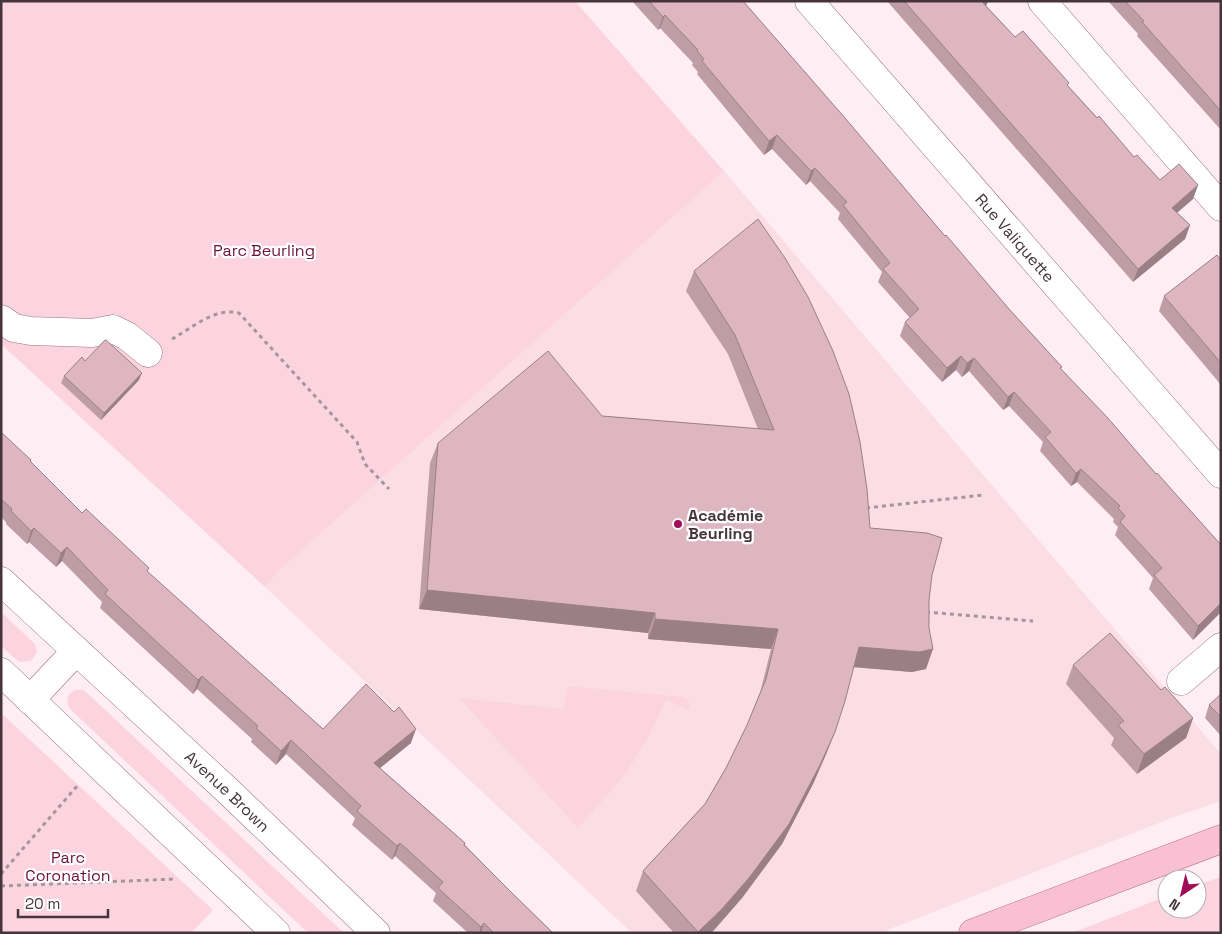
<svg xmlns="http://www.w3.org/2000/svg" width="1222" height="934" font-family="'Space Grotesk',sans-serif">
  <style>
    .built { fill: #fbdde6 }
    .green { fill: #fcd4e0 }
    .lines { fill: none; stroke-linecap: round; stroke-linejoin: round }
    .minor-casing { stroke: #97737e; stroke-width: 29 }
    .major-casing { stroke: #b7748b; stroke-width: 29 }
    .path { stroke: #a6969b; stroke-width: 3; stroke-dasharray: 4 4; stroke-linecap: butt }
    .minor { stroke: #fff; stroke-width: 28 }
    .major { stroke: #f9c0d3; stroke-width: 28 }
    .wall { fill: #be9da6 }
    .shaded-wall { fill: #9b7f87 }
    .building { fill: #ddb6c1; stroke: #9b7f87 }
    .poi-dot { fill: #9f0e57; stroke: #fff; stroke-width: 2 }
    .labels { text-anchor: middle; stroke-width: 4.5; stroke-linejoin: round; paint-order: stroke }
    .street-label { font-size: 16px; fill: #45353a; stroke: #fff }
    .park-label { font-size: 16px; fill: #6a103a; stroke: #fff }
    .poi-label { font-size: 16px; font-weight: bold; fill: #45353a; stroke: #fff; text-anchor: start }
  </style>
  <rect width="100%" height="100%" fill="#feedf2"/>
  <!-- built -->
  <path class="built" d="M724 171 1221 754V801L1174 817 880 933H632L265 587 282 568 416 447Z"/>
  <!-- green -->
  <path class="green" d="M1 1H575L724 171 282 568 265 587 1 344Z
    M1 612 35 644 37 652 31 661 19 662 1 646Z
    M568 686 683 697 686 698 690 705 689 710 666 700 649 736 625 775 578 828 459 698 564 709Z
    M75 690H83L86 692 344 933H308L70 709C65 702 67 694 75 690Z
    M1 713 213 910 191 933H1Z
    M1221 877V933H1072L1167 896V909H1197V885Z"/>
  <g class="lines">
    <!-- minor casing -->
    <g class="minor-casing">
      <g id="minor">
        <path id="s1" d="M809 1 1221 474"/>
        <path d="M1042 1 1221 207"/>
        <path d="M1 319 14 328 31 331 92 333 113 329 127 336 148 353"/>
        <path id="s2" d="M1 581 228 791 376 933"/>
        <path d="M1 672 276 933"/>
        <path d="M1181 681 1221 647"/>
        <path d="M30 700 76 651"/>
      </g>
    </g>
    <!-- major casing -->
    <g class="major-casing">
      <path id="major" d="M973 933 1221 839"/>
    </g>
    <!-- path -->
    <path class="path" d="M172 339C192 328 215 307 239 313L357 442 365 464 389 489
      M866 508 983 495
      M926 612 1033 621
      M1 874 78 785
      M1 886 176 879"/>
    <!-- minor -->
    <use href="#minor" class="minor"/>
    <!-- major -->
    <use href="#major" class="major"/>
  </g>
  <!-- wall -->
  <path class="wall" d="M632 1H743L945 236 1009 309 1062 367 1061 369 1221 545V612L1193 640 1149 589 1153 578 1115 535 1118 527 1113 522 1114 519 1077 482 1071 486 1040 451 1043 442 1009 406 1003 410 969 371 962 377 956 370 942 382 900 336 905 322 910 318 878 282 882 272 838 219 840 213 810 181 806 185 772 149 764 155 697 74 698 72 692 65 693 63 660 28 658 30Z
    M887 1H988L986 6 1015 37 1068 86 1134 157 1160 180 1198 185 1193 199 1177 213 1190 225 1185 239 1133 282Z
    M1108 1H1219L1221 3V130L1137 36 1138 34Z
    M1221 260V385L1159 311 1164 296Z
    M694 271 870 528 932 575 929 600 926 669 912 672 854 667 827 752 813 784 782 844 742 898 711 933H674L636 891 643 871 705 804 726 768 747 725 760 693 771 649 648 639V633L419 609 430 463 438 443 602 416 758 429 728 354 686 291Z
    M85 361 139 380 101 420 61 383 64 376Z
    M1 432 82 513 323 729 411 743 380 768 465 843V845L512 893 553 933H468L433 901 436 893 395 856 392 860 352 825 355 818 286 754 276 765 251 742 252 739 197 689 193 694 100 608 102 602 62 561 56 567 29 542 27 544 6 524V522L1 517Z
    M1073 665 1161 690 1193 718 1186 738 1137 774 1111 745 1114 738 1066 684Z
    M1221 694V736L1205 718 1209 705Z"/>
  <!-- shaded-wall -->
  <path class="shaded-wall" d="M985 1H988L984 11 983 3Z
    M665 15 660 28 658 30 663 17Z
    M777 135 772 149 764 155 769 141Z
    M815 168 810 181 806 185 811 171Z
    M1198 185 1193 199 1167 221 1172 208Z
    M1190 225 1185 239 1133 282 1138 269Z
    M961 356 956 370 942 382 947 368Z
    M974 358 969 371 962 377 967 363Z
    M142 373 139 380 101 420 104 413Z
    M1014 392 1009 406 1003 410 1008 397Z
    M1081 469 1077 482 1071 486 1076 473Z
    M34 528 29 542 27 544 31 531Z
    M67 547 62 561 56 567 61 553Z
    M427 590 655 613 648 633 419 609Z
    M1221 603V612L1193 640 1198 626Z
    M655 619 778 629 771 649 648 639Z
    M859 647 933 649 926 669 912 672 852 667Z
    M202 676 197 689 193 694 198 680Z
    M1193 718 1186 738 1137 774 1144 754Z
    M416 729 411 743 369 777 374 763Z
    M835 732 827 752 813 784 782 844 742 898 715 929 711 933H698Z
    M291 740 286 754 276 765 281 751Z
    M400 843 395 856 392 860 397 846Z
    M484 923 481 933H479L481 927Z"/>
  <!-- building -->
  <path class="building" d="M649 1H743L845 118 945 236 946 235 1009 309 1062 367 1060 368 1107 417 1156 474 1157 473 1221 545V603L1198 626 1154 575 1162 568 1120 522 1125 516 1118 508 1120 506 1081 469 1076 473 1045 437 1051 432 1014 392 1008 397 974 358 967 363 961 356 947 368 905 322 919 309 883 269 890 263 843 205 847 202 815 168 811 171 777 135 769 141 702 61 704 59 697 51 698 50 665 15 663 17Z
    M904 1H985L983 3 1015 37 1023 31 1069 83 1067 85 1097 118 1099 116 1134 157 1137 155 1160 180 1179 164 1198 185 1172 208 1190 225 1138 269Z
    M1125 1H1219L1221 3V111L1142 22 1144 21Z
    M758 219 785 258 808 297 833 351 849 394 860 442 867 489 870 528 927 533 942 538 932 575 929 600V628L933 649 919 652 859 647 845 701 835 732 820 765 789 824 749 878 722 909 698 932 643 871 705 804 726 768 747 725 766 679 778 629 655 619V613L427 590 438 443 548 351 602 416 774 430 735 335 694 271Z
    M1217 255 1221 260V363L1164 296Z
    M105 340H106L142 373 104 413 64 376 82 357 85 361Z
    M1 432 31 460 30 461 82 513 86 509 149 568 147 571 323 729 366 684 394 712 399 707 416 729 374 763 465 843 464 845 512 893 553 933H494L484 923 481 927 438 888 443 882 400 843 397 846 357 811 361 806 291 740 281 751 256 728 258 726 202 676 198 680 105 594 108 590 67 547 61 553 34 528 31 531 11 511 12 509 1 499Z
    M1110 633 1161 690 1165 687 1193 718 1144 754 1118 725 1124 721 1073 665Z
    M1221 694V717L1209 705Z"/>
  <!-- markers -->
  <circle class="poi-dot" cx="678" cy="524" r="5"/>
  <g class="labels">
    <!-- street labels -->
    <g class="street-label">
      <text dy="6" stroke="none"><textPath href="#s1" startOffset="314">Rue Valiquette</textPath></text>
      <text dy="6" stroke="none"><textPath href="#s2" startOffset="309">Avenue Brown</textPath></text>
    </g>
    <!-- park labels -->
    <g class="park-label">
      <text x="264" y="256">Parc Beurling</text>
      <text x="68" y="863">Parc<tspan x="68" dy="18">Coronation</tspan></text>
    </g>
    <!-- poi labels -->
    <g class="poi-label">
      <text x="688" y="521">Académie<tspan x="688" dy="18">Beurling</tspan></text>
    </g>
  </g>
  <!-- border -->
  <rect width="1222" height="934" fill="none" stroke="#45353a" stroke-width="5"/>
  <!-- north arrow -->
  <g transform="translate(1182 894) rotate(215)"><circle r="24" fill="#ffffff" stroke="#b5aeb0"/>
  <path d="M0-4L9 19L0 12L-9 19Z" fill="#9f0e57"/>
  <text y="-8" font-size="14" font-weight="bold" text-anchor="middle" fill="#45353a">N</text>
  </g>
  <!-- scale -->
  <path d="M18 909v8h90v-8" fill="none" stroke="#45353a" stroke-width="2.5"/>
  <text x="25" y="909" font-size="15" fill="#45353a" stroke="#ffffff" stroke-width="4" paint-order="stroke">20 m</text>
</svg>
